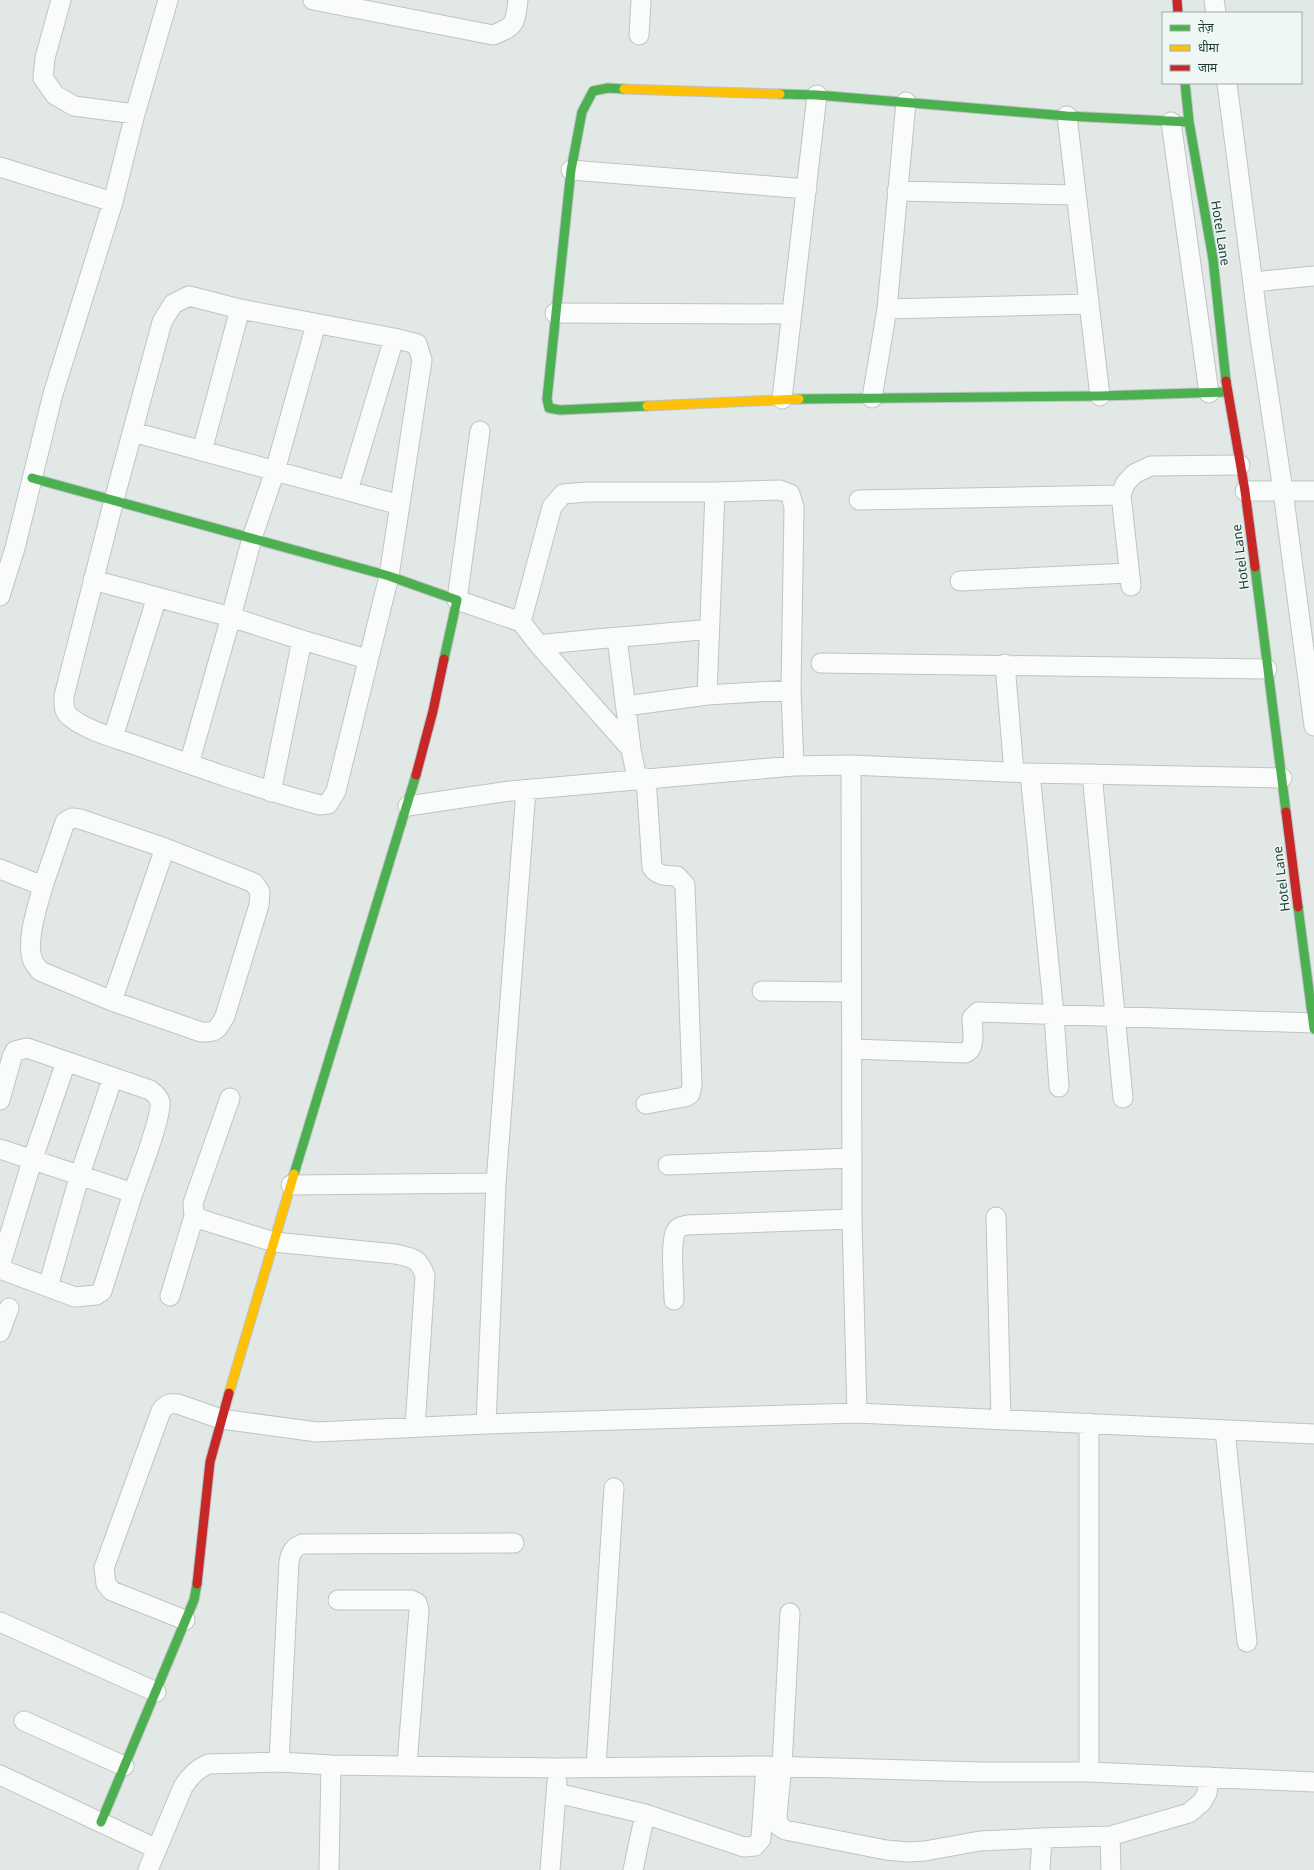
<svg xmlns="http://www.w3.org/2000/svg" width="1314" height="1870" font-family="'Noto Sans','Noto Sans Devanagari',sans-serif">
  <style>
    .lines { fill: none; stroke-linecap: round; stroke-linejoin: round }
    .street-casing { stroke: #bec5c2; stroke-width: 21 }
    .fast-casing { stroke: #bdc5c3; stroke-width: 11 }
    .slow-casing { stroke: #bdc5c3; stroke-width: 11 }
    .jam-casing { stroke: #bdc5c3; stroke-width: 11 }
    .street { stroke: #fafcfb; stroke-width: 19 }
    .fast { stroke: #4caf50; stroke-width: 9 }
    .slow { stroke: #ffc107; stroke-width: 9 }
    .jam { stroke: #c62828; stroke-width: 9 }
    .labels { text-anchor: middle; stroke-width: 3; stroke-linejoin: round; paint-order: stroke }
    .street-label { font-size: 13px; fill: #1e3b36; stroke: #eef7f4 }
  </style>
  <rect width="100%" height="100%" fill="#e1e8e5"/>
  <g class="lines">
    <!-- street casing -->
    <g class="street-casing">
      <path id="street" d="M61 0 45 58 43 78 55 95 74 106 135 114
        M313 0 493 35C516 26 515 24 518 0
        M1214 0 1216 13
        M639 35 641 0
        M1227 83 1259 331 1283 491 1314 726
        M1067 116 1100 396
        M1171 122 1209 393
        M0 167 113 202
        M571 170 807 189
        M897 191 1076 195
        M1253 282 1314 276
        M189 296 240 309 394 338 417 344 422 360 389 576 336 791 328 804 320 805C259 789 200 768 141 747 119 739 86 731 69 716 63 711 64 703 64 696L114 500 162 322 173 304Z
        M887 309 906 102
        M555 313 792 314
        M872 398 887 309 1089 304
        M782 399 817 95
        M480 431 457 600 521 622 552 507 563 494 587 492H715L780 490 790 494 794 507 791 690 794 766
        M133 432 400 505
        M202 451 240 309
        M348 491 394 338
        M1245 491H1314
        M859 500 1121 495
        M93 580 231 617 302 640
        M960 581 1129 573
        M1131 586 1121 495 1125 484 1134 474 1151 466 1240 465
        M0 596 15 548 53 394 113 202 135 114 168 0
        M521 622 539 645 631 749
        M617 638 631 749 637 779
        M539 645C596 638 653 635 709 629
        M821 663 1267 669
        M1005 664 1014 772
        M707 695 715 492
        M626 706 707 695 791 690
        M113 737 157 597
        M189 764 231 617 252 538 275 471 316 324
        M851 765 852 1219 857 1413
        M1030 773 1054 1015 1059 1087
        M1092 774 1123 1098
        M646 778 652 867C658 877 667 875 677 876L685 885 692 1086 690 1094 685 1097 646 1104
        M271 792 302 640 367 659
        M408 806 510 791 794 766 851 765 1030 773 1282 778
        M0 869 43 886C38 905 25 942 33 961 34 964 38 968 40 971L112 1001 201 1032C217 1033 218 1029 225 1016L259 905 260 892 254 883 165 848 80 819 72 818 65 822 43 886
        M762 991 851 992
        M112 1001 165 848
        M852 1049 965 1053C977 1049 972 1028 972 1018L978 1012 1313 1023
        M230 1098 193 1203 194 1216 203 1220 274 1242 395 1254C413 1258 419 1258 425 1276L415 1427
        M0 1100 12 1057 15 1051 27 1048 150 1090C154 1093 159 1097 160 1102 162 1116 139 1176 133 1193L0 1149
        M668 1165 852 1158
        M291 1185 496 1183
        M996 1217 1001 1419
        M0 1266 32 1161 66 1062
        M0 1269 75 1297 96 1295 102 1291 133 1193
        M48 1287 80 1174 113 1077
        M170 1296 194 1216
        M674 1300C674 1283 670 1248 675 1233 677 1227 682 1226 687 1225L852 1219
        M0 1332 9 1308
        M1089 1423V1772
        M486 1424 496 1183 526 790
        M1225 1430 1247 1642
        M338 1600H411L417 1603 419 1610 407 1765
        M790 1613 782 1766 777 1815 778 1825 785 1830 886 1850 908 1852 925 1851 980 1841 1042 1838
        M185 1620 112 1591 106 1584 104 1568 161 1411C166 1404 170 1403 178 1404L221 1419 317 1432 486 1424 857 1413 1314 1434
        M0 1622 156 1692
        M24 1721 124 1766
        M279 1762 289 1562C291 1552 293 1548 302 1544L514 1543
        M596 1767 614 1488
        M0 1775 157 1849
        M557 1793 645 1814 744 1847 755 1846 761 1839 766 1766
        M1110 1836 1111 1870
        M148 1870 183 1787C190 1776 196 1770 208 1764L279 1762 331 1765 556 1768 766 1766 981 1772H1089L1314 1782
        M329 1870 331 1765
        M550 1870 557 1782
        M633 1870 645 1814
        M1040 1870 1042 1838 1110 1836 1189 1813 1202 1802 1207 1793 1209 1777"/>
    </g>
    <!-- fast casing -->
    <g class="fast-casing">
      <path id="fast" d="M1185 83 1189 122 1213 259 1226 381
        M624 89 608 88 593 91 582 112 571 170 547 399 549 408 560 410 647 406
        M780 94 817 95 1067 116 1189 122
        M799 399 1100 396 1227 392
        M32 478 389 576 457 600 444 659
        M1255 567 1286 812
        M1298 907 1314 1029
        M294 1174 416 775
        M101 1822 194 1600 197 1584"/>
    </g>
    <!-- slow casing -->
    <g class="slow-casing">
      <path id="slow" d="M624 89 780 94
        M647 406 799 399
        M229 1393 294 1174"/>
    </g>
    <!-- jam casing -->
    <g class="jam-casing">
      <path id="jam" d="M1177 0 1178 13
        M1226 381 1245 491 1255 567
        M416 775 433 711 444 659
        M1286 812 1298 907
        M197 1584 210 1462 229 1393"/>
    </g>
    <!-- street -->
    <use href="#street" class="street"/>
    <!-- fast -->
    <use href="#fast" class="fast"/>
    <!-- slow -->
    <use href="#slow" class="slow"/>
    <!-- jam -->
    <use href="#jam" class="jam"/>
  </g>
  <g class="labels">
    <!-- street labels -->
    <g class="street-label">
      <text transform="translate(1221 233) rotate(81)" y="5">Hotel Lane</text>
      <text transform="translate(1240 557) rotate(-97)" y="5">Hotel Lane</text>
      <text transform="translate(1281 879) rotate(-97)" y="5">Hotel Lane</text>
    </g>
  </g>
  <!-- legend -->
  <rect x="1162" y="12" width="140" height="72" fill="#eef7f4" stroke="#9baca8"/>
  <rect x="1170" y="25" width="20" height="6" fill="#4caf50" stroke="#9baca8"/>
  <text x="1198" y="32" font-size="12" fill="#1e3b36">तेज़</text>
  <rect x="1170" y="45" width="20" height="6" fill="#ffc107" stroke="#9baca8"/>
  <text x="1198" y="52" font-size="12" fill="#1e3b36">धीमा</text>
  <rect x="1170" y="65" width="20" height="6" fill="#c62828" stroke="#9baca8"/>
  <text x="1198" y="72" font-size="12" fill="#1e3b36">जाम</text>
</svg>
